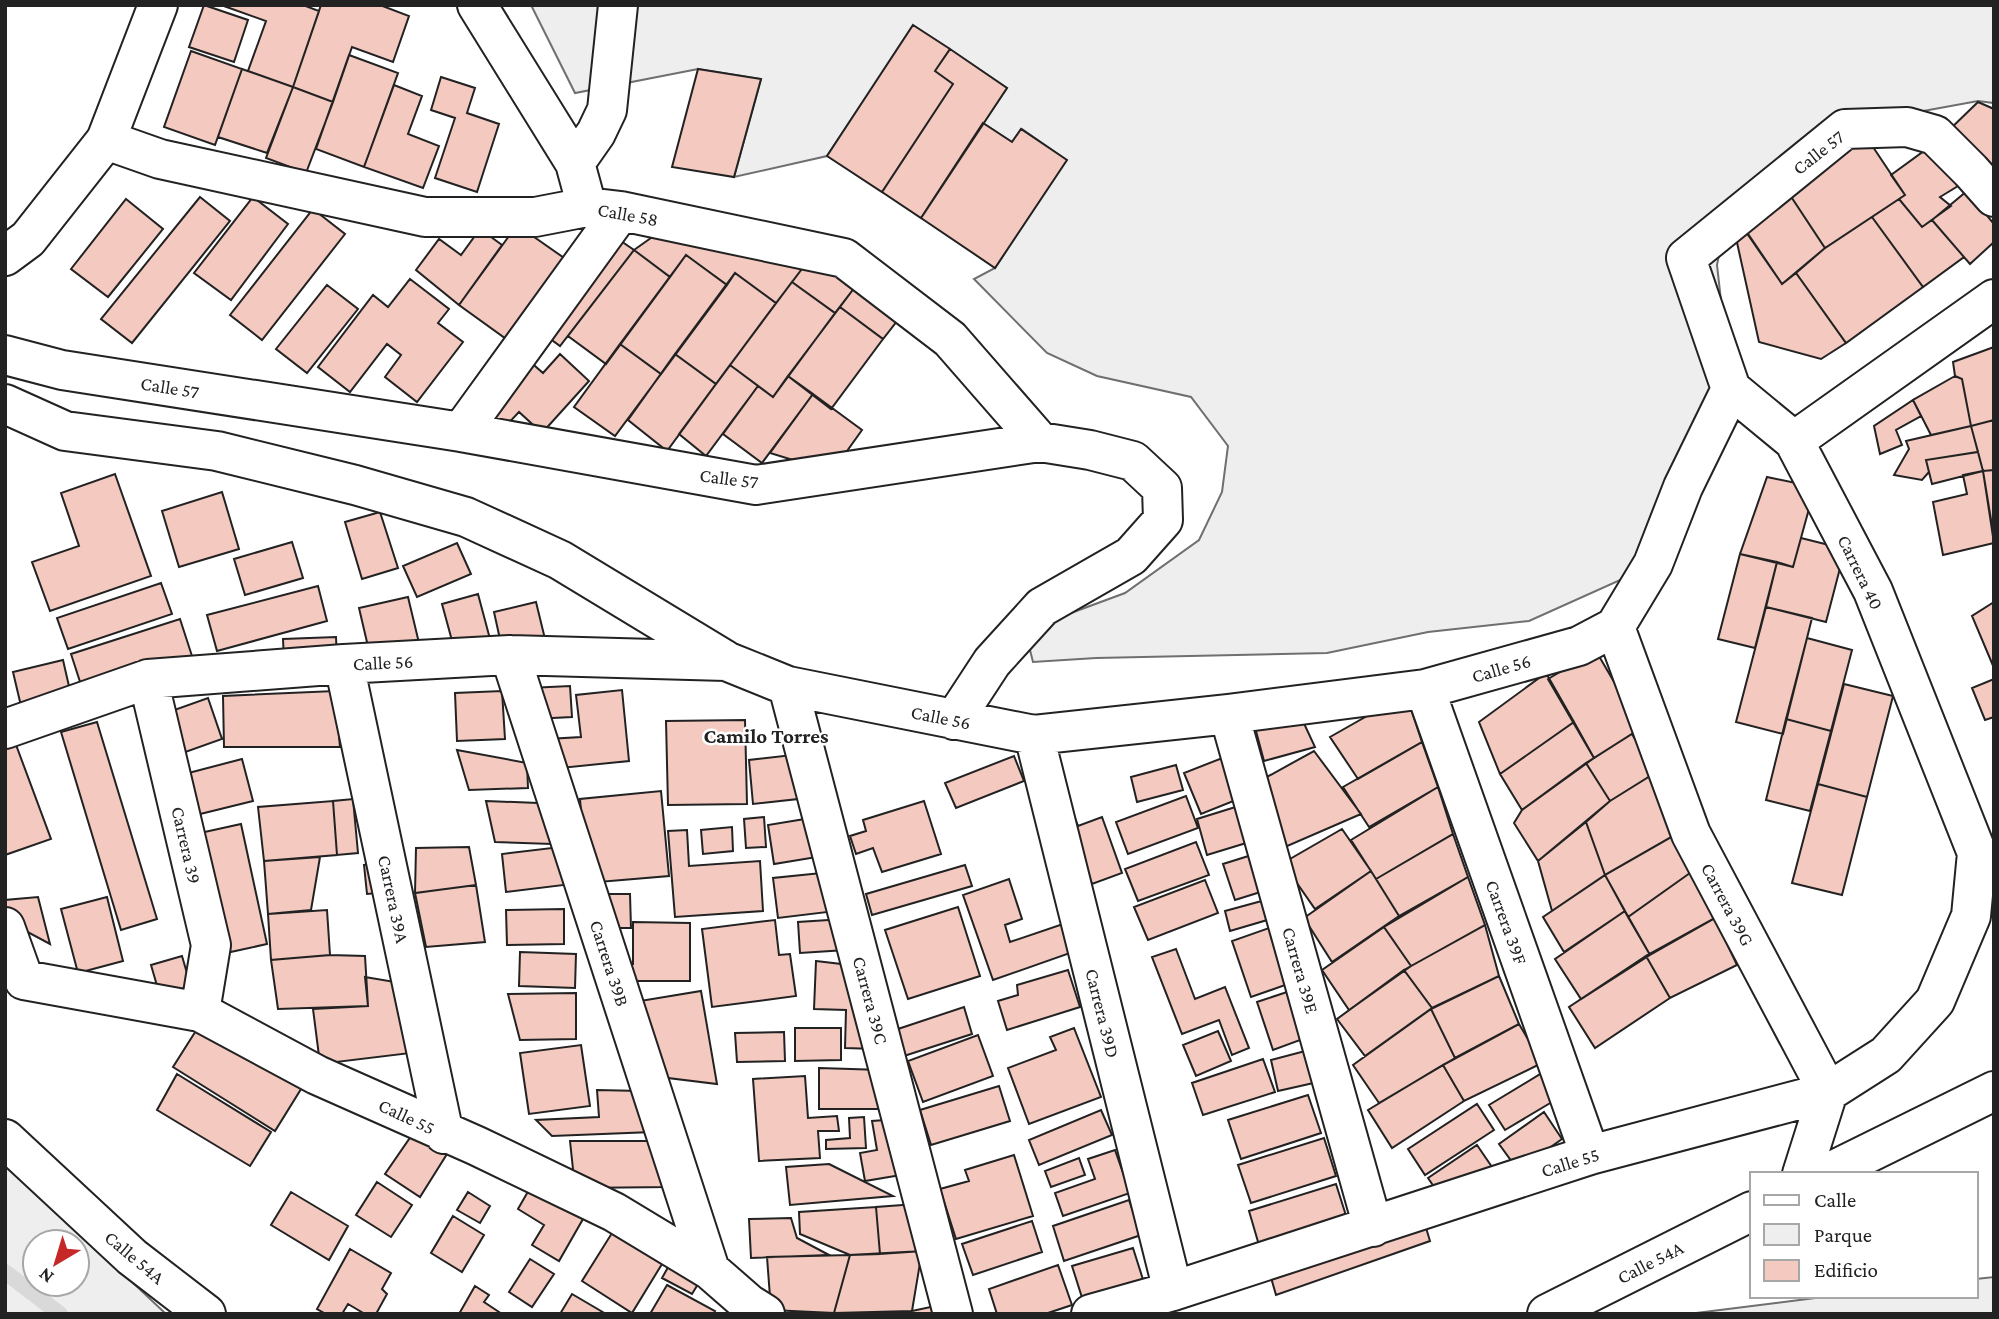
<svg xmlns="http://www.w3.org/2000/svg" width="1999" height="1319" font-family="'Crimson Pro',serif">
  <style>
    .green { fill: #eee; stroke: #6f6f6f; stroke-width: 2; fill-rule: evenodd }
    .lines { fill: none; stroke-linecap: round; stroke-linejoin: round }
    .stream { stroke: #d9d9d9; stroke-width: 16 }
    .building { fill: #f3c9c0; stroke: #222; stroke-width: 2 }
    .minor-casing { stroke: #222; stroke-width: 42 }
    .major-casing { stroke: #222; stroke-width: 42 }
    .minor { stroke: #fff; stroke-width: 38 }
    .major { stroke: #fff; stroke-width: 38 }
    .labels { text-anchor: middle; stroke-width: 5; stroke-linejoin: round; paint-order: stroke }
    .street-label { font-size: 19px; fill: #222; stroke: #fff }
    .neighbourhood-label { font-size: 21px; font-weight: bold; fill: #222; stroke: #fff }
  </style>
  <rect width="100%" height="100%" fill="#fff"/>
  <!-- green -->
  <path class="green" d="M531 5H1994V103L1978 101 1907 114 1727 214 1717 265 1731 389 1627 577 1529 621 1428 632 1327 653 1096 658 1033 662 1025 630 1125 593 1199 540 1222 492 1228 446 1191 397 1097 376 1047 353 974 279 995 268 1066 160 1022 129 1012 142 983 123 1007 88 914 26 827 156 734 177 761 79 698 69 575 93Z
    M5 1162 166 1314H5ZM35 1242H77V1284H35Z
    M1994 1277V1314H1688L1831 1296H1976V1279Z"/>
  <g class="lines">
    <!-- stream -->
    <path class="stream" d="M5 1272 60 1314"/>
  </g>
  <!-- building -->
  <path class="building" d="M204 5 248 20 234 62 189 47Z
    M221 5H303L319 11 293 87 248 71 266 21Z
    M321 5H380L409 16 393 62 352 47 333 102 293 87Z
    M913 25 950 49 935 71 953 84 882 192 827 156Z
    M950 49 1007 88 921 218 882 192 953 84 935 71Z
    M191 51 242 69 215 145 164 127Z
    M349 55 398 73 364 167 316 149Z
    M242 69 293 87 267 153 218 137Z
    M698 69 761 79 734 177 672 167Z
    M441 77 475 88 467 113 499 124 477 192 435 178 455 118 431 110Z
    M394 85 422 96 408 134 439 146 423 188 364 167Z
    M293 87 333 102 306 173 266 158Z
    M1978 102 1994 109V162L1984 170 1946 133Z
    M983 123 1012 142 1021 129 1067 160 995 268 921 218Z
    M1865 135 1905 195 1825 248 1788 192Z
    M1935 143 1963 183 1940 197 1951 206 1922 227 1899 199 1905 195 1891 175Z
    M1967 191 1994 224V242L1970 264 1932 220Z
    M1788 192 1825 248 1782 284 1740 222Z
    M200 197 230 221 132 343 101 319Z
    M253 197 288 224 231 300 194 273Z
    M126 199 163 229 108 297 71 269Z
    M1899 199 1922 227 1932 220 1964 257 1923 287 1872 217Z
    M313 209 345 234 262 340 230 315Z
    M1872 217 1923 287 1846 343 1796 273 1825 248Z
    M517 225 567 260 509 341 459 305Z
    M665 228 808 261 776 303 735 273 727 285 686 255 670 277 634 250Z
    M480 229 502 245 459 305 416 270 439 239 461 255Z
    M1746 232 1782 284 1796 273 1846 343 1821 359 1759 342 1736 238Z
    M615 237 634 250 560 346 541 332Z
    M634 250 670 277 606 364 568 336Z
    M686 255 727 285 661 374 620 344Z
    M808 261 858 283 835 313 792 282Z
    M735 273 776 303 716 384 675 354Z
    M410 279 449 309 438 323 463 342 417 402 385 377 401 355 387 344 350 392 318 367 373 295 388 307Z
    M792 282 835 313 773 397 730 365Z
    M858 283 901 316 883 339 840 307Z
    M327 285 358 309 307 373 276 349Z
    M840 307 883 339 831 409 788 376Z
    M620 344 661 374 615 436 574 407Z
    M1994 347V420L1971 426 1962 379 1955 376 1953 362Z
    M560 354 589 381 542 433 519 412 502 430 481 411 527 359 543 373Z
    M675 354 716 384 667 451 628 420Z
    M730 365 758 386 706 456 679 434Z
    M788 376 813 394 762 463 723 434 758 386 773 397Z
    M1955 376 1962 379 1971 426 1931 435 1913 400Z
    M813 394 862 430 832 472 770 453Z
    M1913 400 1921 416 1896 430 1902 445 1880 454 1874 426Z
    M1994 420V470L1983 471 1971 426Z
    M1971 426 1978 452 1926 460 1929 472 1922 480 1894 475 1909 449 1906 441Z
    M1978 452 1983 471 1932 484 1926 460Z
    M1994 470V532H1993L1983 471Z
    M1983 471 1994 543 1943 555 1933 502 1967 494 1963 475Z
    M115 474 151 576 50 611 32 562 79 546 61 493Z
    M1767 477 1815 487 1793 567 1740 554Z
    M222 492 239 549 179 567 162 511Z
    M380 512 398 568 362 579 345 522Z
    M1801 538 1845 549 1826 622 1766 607 1777 562 1793 567Z
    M292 542 303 578 245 595 234 559Z
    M457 543 471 574 417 597 403 566Z
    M1740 554 1777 562 1755 648 1718 639Z
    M161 583 172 614 68 649 57 618Z
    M318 586 327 621 217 651 207 615Z
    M478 594 490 639 454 648 442 604Z
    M408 597 419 643 370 655 359 608Z
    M536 602 546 643 503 653 494 612Z
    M1994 602V668L1972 616Z
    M1766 607 1812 618 1783 734 1736 722Z
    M180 619 192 656 83 691 71 654Z
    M336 637 337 659 284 661 283 639Z
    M1807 638 1852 650 1831 731 1786 719Z
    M1596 651 1641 728 1594 758 1548 679Z
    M63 660 71 695 21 706 13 672Z
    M1546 673 1574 722 1500 774 1479 722Z
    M1994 679V717L1985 720 1972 688Z
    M1844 684 1893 696 1867 797 1818 784Z
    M570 686 572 717 533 719 529 688Z
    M622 690 629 761 551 769 548 739 581 737 576 695Z
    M335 691 340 747H224L223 696Z
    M502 691 505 739 457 741 455 693Z
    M1406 694 1422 742 1358 779 1330 737Z
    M208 698 222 739 177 755 163 714Z
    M1301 717 1315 747 1264 761 1253 720Z
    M1786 719 1831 731 1810 811 1766 800Z
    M745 720 747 804 668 805 666 721Z
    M97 722 157 919 121 930 61 732Z
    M1574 722 1594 758 1522 810 1500 774Z
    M12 734 51 839 5 855V737Z
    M1632 734 1655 773 1610 801 1586 763Z
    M1422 742 1438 787 1369 827 1343 787Z
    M457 750 527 763 528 788 469 790Z
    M1314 751 1361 814 1285 847 1256 783Z
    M801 754 807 798 753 804 749 760Z
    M1230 755 1246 796 1201 814 1184 773Z
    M1014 756 1024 781 956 808 945 783Z
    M242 759 253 801 188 817 177 776Z
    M1586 763 1610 801 1538 861 1514 823 1522 810Z
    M1176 765 1183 790 1137 802 1131 777Z
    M1655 773 1680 832 1605 875 1586 822 1610 801Z
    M1818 784 1867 797 1842 895 1792 883Z
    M1438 787 1453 834 1376 879 1351 840Z
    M661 791 669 876 587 883 580 799Z
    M1066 795 1078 826 1102 817 1122 873 1092 884 1074 836Z
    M1186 796 1198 828 1128 854 1116 822Z
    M353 799 358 853 337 855 333 801Z
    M333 801 337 855 264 861 258 807Z
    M486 801 538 803 552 844 495 842Z
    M924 801 941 854 882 872 873 848 856 854 850 836 866 831 863 820Z
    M1245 804 1256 840 1207 855 1197 819Z
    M764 817 766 847 746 848 744 819Z
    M817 817 823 856 774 864 768 825Z
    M1586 822 1605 875 1552 911 1538 861Z
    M241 824 267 944 226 953 200 833Z
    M732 827 733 851 703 854 701 830Z
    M1342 829 1371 871 1315 909 1283 863Z
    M687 830 689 866 760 861 763 911 675 917 668 831Z
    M1680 832 1697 868 1628 917 1605 875Z
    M1453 834 1468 877 1399 916 1376 879Z
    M1196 842 1209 875 1138 901 1125 869Z
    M469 847 476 885 415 893 416 848Z
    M560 847 564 885 506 892 502 854Z
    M1258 853 1270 889 1235 900 1223 864Z
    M320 857 311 910 268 914 264 861Z
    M386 863 389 892 367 894 364 865Z
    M965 865 972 886 872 915 866 894Z
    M1697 868 1715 918 1650 955 1628 917Z
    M1371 871 1399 916 1332 962 1304 918Z
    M831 872 836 911 778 918 773 878Z
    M1605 875 1625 911 1564 952 1543 917Z
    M1468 877 1485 925 1411 966 1384 927Z
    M1009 879 1022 919 1005 925 1010 942 1063 924 1073 952 993 980 963 895Z
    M1205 880 1218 913 1148 940 1134 907Z
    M476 885 485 942 426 947 415 893Z
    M603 894H630L631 928H604Z
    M38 897 50 944 5 920V900Z
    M107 897 123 961 78 973 61 909Z
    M1269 899 1274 918 1230 931 1225 911Z
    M958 907 980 976 908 999 885 930Z
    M564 909V944L507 945 506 910Z
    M327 910 330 955 271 960 268 914Z
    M1625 911 1650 955 1581 999 1555 959Z
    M1715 918 1737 965 1670 998 1646 956Z
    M844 919 846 950 800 953 798 922Z
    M775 920 779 955 790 954 796 996 712 1007 702 929Z
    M633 922 690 923V981H623L624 964H633Z
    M1485 925 1499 976 1432 1008 1404 970Z
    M1272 927 1291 983 1251 997 1232 941Z
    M1384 927 1411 966 1349 1010 1322 970Z
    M1176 949 1195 999 1225 987 1249 1048 1232 1055 1219 1020 1182 1034 1152 957Z
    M520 952 576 954 575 988 519 986Z
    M330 955 365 956 368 1006 278 1009 271 960Z
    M182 956 191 987 160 996 151 965Z
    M1646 956 1670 998 1595 1048 1569 1007Z
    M816 961 858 966 876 1049 845 1048 846 1010 814 1009Z
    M1068 970 1080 1007 1007 1030 998 1001 1018 995 1017 985Z
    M1404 970 1432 1008 1365 1056 1337 1019Z
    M1499 976 1519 1024 1455 1058 1431 1009Z
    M365 977 407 984 419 1052 320 1064 313 1009 368 1006Z
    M701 991 717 1084 652 1076 634 1002Z
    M1287 992 1303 1039 1273 1050 1257 1002Z
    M576 993V1039L520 1040 508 994Z
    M964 1007 972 1034 904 1056 895 1030Z
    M1431 1009 1455 1058 1379 1103 1353 1065Z
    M204 1018 306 1081 275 1131 173 1067Z
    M1519 1024 1542 1063 1464 1101 1443 1065Z
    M795 1028H841V1060L795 1061Z
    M1074 1028 1101 1097 1029 1124 1008 1068 1056 1050 1050 1037Z
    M1218 1031 1231 1061 1196 1076 1183 1045Z
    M784 1032 785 1061 737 1062 735 1033Z
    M978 1035 993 1076 923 1102 908 1061Z
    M581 1045 590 1106 529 1114 520 1053Z
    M1309 1050 1318 1082 1278 1091 1271 1060Z
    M1263 1059 1275 1092 1203 1115 1192 1083Z
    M1443 1065 1464 1101 1392 1148 1368 1110Z
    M819 1068 882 1070 881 1109H819Z
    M1542 1073 1557 1099 1505 1130 1489 1105Z
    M177 1074 271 1132 250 1166 157 1110Z
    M805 1076 808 1118 837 1116 839 1131H818L820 1158 759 1161 753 1079Z
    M999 1086 1010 1121 931 1145 920 1110Z
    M597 1090 641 1091 652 1132 552 1136 536 1120 599 1117Z
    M1308 1095 1321 1133 1241 1159 1228 1120Z
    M1477 1104 1494 1130 1425 1175 1408 1149Z
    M1101 1110 1112 1135 1039 1165 1029 1140Z
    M1544 1112 1562 1139 1518 1170 1499 1144Z
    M864 1117 866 1148 826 1149V1140L850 1138 849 1118Z
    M885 1120 907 1174 865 1181 860 1153 877 1150 872 1121Z
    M414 1132 447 1154 420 1197 385 1174Z
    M1324 1138 1336 1176 1251 1203 1238 1165Z
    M570 1141H666L670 1187 575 1188Z
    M1477 1145 1492 1167 1443 1200 1428 1178Z
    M1115 1150 1130 1193 1063 1216 1055 1193 1095 1179 1088 1159Z
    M1014 1155 1033 1216 956 1239 940 1189 969 1181 965 1170Z
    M1079 1158 1085 1175 1051 1187 1045 1171Z
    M829 1164 893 1196 790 1205 786 1167Z
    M534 1181 587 1212 559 1261 532 1245 544 1225 518 1209Z
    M377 1182 412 1205 391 1237 356 1215Z
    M1336 1184 1349 1225 1261 1252 1249 1211Z
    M291 1192 348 1226 329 1260 271 1225Z
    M468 1192 490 1206 480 1223 457 1210Z
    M1129 1200 1141 1235 1064 1261 1053 1226Z
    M916 1204 922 1251 880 1254 876 1207Z
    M876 1207 880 1254 850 1255 800 1234 799 1212Z
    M453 1216 484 1235 462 1272 431 1253Z
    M791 1218 797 1238 829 1255 751 1258 749 1219Z
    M1032 1221 1042 1252 973 1275 962 1244Z
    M1424 1221 1430 1241 1276 1295 1268 1267Z
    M612 1233 662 1264 632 1313 582 1281Z
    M1133 1248 1146 1289 1085 1307 1072 1266Z
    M350 1249 391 1273 382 1289 387 1294 376 1314H365L348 1304 342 1314H326L317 1309Z
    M922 1251 912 1311 834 1313 850 1255Z
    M676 1253 706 1271 692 1294 662 1278Z
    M850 1255 834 1313 771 1310 767 1257Z
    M530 1259 554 1274 532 1307 509 1292Z
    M1058 1265 1072 1305 1045 1314H997L989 1289Z
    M667 1285 715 1311 713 1314H650Z
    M475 1286 489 1295 484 1302 502 1314H459Z
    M572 1294 606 1314H560Z
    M940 1305 939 1314H834L912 1311Z"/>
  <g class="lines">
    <!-- minor casing -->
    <g class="minor-casing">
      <path id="minor" d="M477 5 575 163 587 207
        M106 140 160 159 425 217H535L587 207 621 211 844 258 950 339 1040 442
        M575 163 596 133 607 110 618 5
        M5 355 62 370 461 432 756 485 1040 442 1090 450 1133 461 1162 488 1163 520 1131 556 1042 607 992 662 954 720
        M5 404 65 431 217 451 355 485 466 517 560 560 725 660
        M461 432 621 211
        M1794 441 1994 299
        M1615 627 1691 834 1828 1092 1802 1174
        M510 655 710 1270
        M344 664 444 1134
        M148 679 211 945 200 1012
        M788 686 953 1314
        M1425 689 1590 1155
        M1229 714 1373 1227
        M5 729 148 679 344 664 510 655 726 661 788 686 1034 735 1229 714 1425 689 1579 646 1615 627 1653 564 1683 487 1731 389
        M1034 735 1173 1291
        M5 927 24 980 200 1012 317 1075 477 1146 614 1212 710 1270 749 1304 765 1314
        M5 1139 132 1257 206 1314
        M1826 1174 1994 1091
        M1091 1314 1173 1291 1590 1155 1828 1092 1886 1055 1935 1001 1971 916 1977 853 1873 591 1794 441 1731 389 1686 258 1845 129 1907 127 1935 135 1971 171 1994 197
        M1547 1314 1752 1211"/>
    </g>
    <!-- major casing -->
    <g class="major-casing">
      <path id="major" d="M5 256 28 239 106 140 158 5"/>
    </g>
    <!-- minor -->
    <use href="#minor" class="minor"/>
    <!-- major -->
    <use href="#major" class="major"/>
  </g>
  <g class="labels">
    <!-- street labels -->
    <g class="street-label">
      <text transform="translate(1818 152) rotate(-38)" y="7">Calle 57</text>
      <text transform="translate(628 214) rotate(10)" y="7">Calle 58</text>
      <text transform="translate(170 387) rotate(9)" y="7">Calle 57</text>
      <text transform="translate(729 478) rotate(7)" y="7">Calle 57</text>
      <text transform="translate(1861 572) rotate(64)" y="7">Carrera 40</text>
      <text transform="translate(383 662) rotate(-3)" y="7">Calle 56</text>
      <text transform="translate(1501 668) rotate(-16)" y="7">Calle 56</text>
      <text transform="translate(941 717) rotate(11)" y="7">Calle 56</text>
      <text transform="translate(187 845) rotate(77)" y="7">Carrera 39</text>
      <text transform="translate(394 899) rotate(78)" y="7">Carrera 39A</text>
      <text transform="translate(1728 904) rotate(62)" y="7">Carrera 39G</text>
      <text transform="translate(1507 922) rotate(70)" y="7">Carrera 39F</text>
      <text transform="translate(610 963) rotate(72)" y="7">Carrera 39B</text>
      <text transform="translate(1301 970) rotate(74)" y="7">Carrera 39E</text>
      <text transform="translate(871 1000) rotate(75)" y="7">Carrera 39C</text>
      <text transform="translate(1103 1013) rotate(76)" y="7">Carrera 39D</text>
      <text transform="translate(407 1116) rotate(25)" y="7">Calle 55</text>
      <text transform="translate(1570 1162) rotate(-17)" y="7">Calle 55</text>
      <text transform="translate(135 1257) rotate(40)" y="7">Calle 54A</text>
      <text transform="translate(1650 1262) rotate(-27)" y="7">Calle 54A</text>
    </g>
    <!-- neighbourhood labels -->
    <g class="neighbourhood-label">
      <text x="766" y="743">Camilo Torres</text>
    </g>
  </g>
  <!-- border -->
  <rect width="1999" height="1319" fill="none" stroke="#222222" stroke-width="14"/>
  <!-- legend -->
  <rect x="1750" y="1172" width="228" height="126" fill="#ffffff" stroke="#a7a7a7" stroke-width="2"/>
  <rect x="1764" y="1195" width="35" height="10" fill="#ffffff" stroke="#a7a7a7" stroke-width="2"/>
  <text x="1814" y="1207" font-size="21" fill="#222222">Calle</text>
  <rect x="1764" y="1224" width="35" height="21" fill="#eeeeee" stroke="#a7a7a7" stroke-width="2"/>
  <text x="1814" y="1242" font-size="21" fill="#222222">Parque</text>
  <rect x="1764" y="1260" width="35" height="21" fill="#f3c9c0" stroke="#a7a7a7" stroke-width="2"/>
  <text x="1814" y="1277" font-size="21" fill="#222222">Edificio</text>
  <!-- north arrow -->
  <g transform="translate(56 1263) rotate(218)"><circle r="33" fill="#ffffff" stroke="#a7a7a7" stroke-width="2"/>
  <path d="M0-5L12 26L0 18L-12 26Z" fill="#c62828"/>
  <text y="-10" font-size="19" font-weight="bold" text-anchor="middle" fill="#222222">N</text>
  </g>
</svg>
